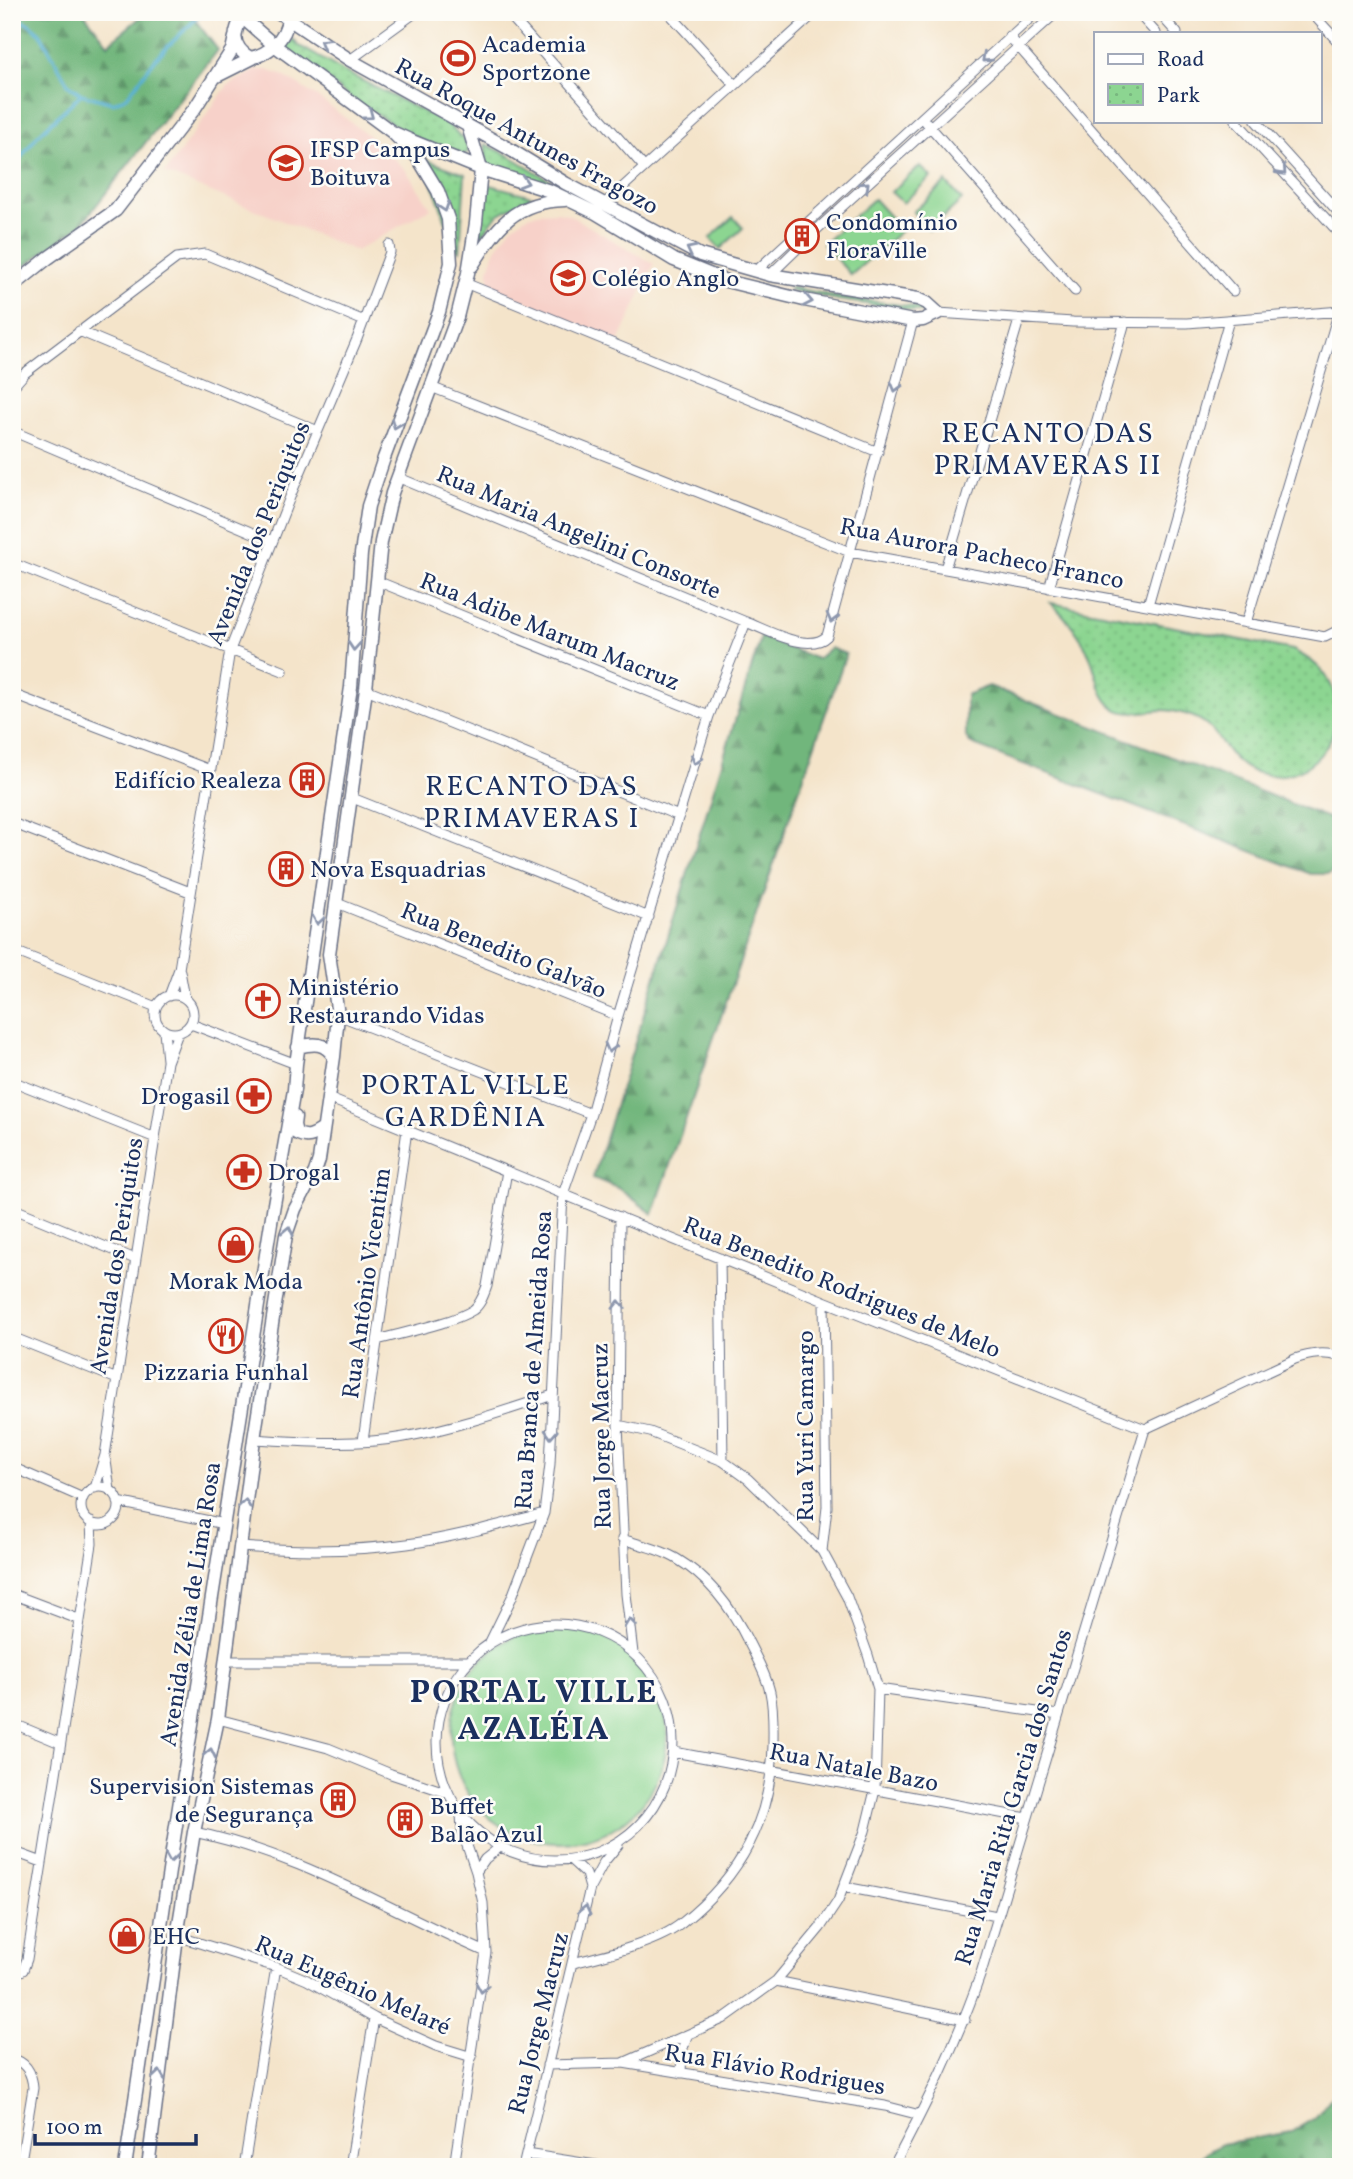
<svg xmlns="http://www.w3.org/2000/svg" width="1353" height="2179" font-family="Vollkorn,serif">
  <style>
    .built { fill: #f7d1c9 }
    .green { fill: #8cd591; stroke: #548278; stroke-width: 2 }
    .forest { fill: url(#forest-firs); stroke: #46726c; stroke-width: 2 }
    .park { fill: url(#park-dots); stroke: #548278; stroke-width: 2 }
    .lines { fill: none; stroke-linecap: round; stroke-linejoin: round }
    .stream { stroke: #57b0d5; stroke-width: 3.5 }
    .street-tunnel { stroke: #c9c0b4; stroke-width: 9; stroke-dasharray: 9 4.5; stroke-linecap: butt }
    .street-casing { stroke: #676e84; stroke-width: 11 }
    .secondary-casing { stroke: #676e84; stroke-width: 15 }
    .street { stroke: #fff; stroke-width: 9 }
    .secondary { stroke: #fff; stroke-width: 12 }
    .oneway { stroke: #8d97ae }
    .labels { text-anchor: middle; stroke-width: 5; stroke-linejoin: round; paint-order: stroke }
    .poi-label { font-size: 24px; fill: #1b2f5e; stroke: #fdfcf7; text-anchor: start }
    .street-label { font-size: 24px; fill: #1b2f5e; stroke: #fdfcf7 }
    .quarter-label { font-size: 28px; letter-spacing: 2px; fill: #1b2f5e; stroke: #fdfcf7 }
    .district-label { font-size: 32px; font-weight: bold; letter-spacing: 2px; fill: #1b2f5e; stroke: #fdfcf7 }
  </style>
  <defs>
    <pattern id="forest-firs" width="22" height="20" patternUnits="userSpaceOnUse" patternTransform="scale(1.75)"><rect width="22" height="20" fill="#71b67b"/><path d="M5 1l3.5 6h-7zM16 11l3.5 6h-7z" fill="#5c9468"/></pattern>
    <pattern id="park-dots" width="8" height="8" patternUnits="userSpaceOnUse" patternTransform="scale(1.75)"><rect width="8" height="8" fill="#8cd591"/><path d="M2 2h.1M6 6h.1" fill="none" stroke="#78b77f" stroke-width="1.8" stroke-linecap="round"/></pattern>
  </defs>
  <rect width="100%" height="100%" fill="#fdfcf7"/>
  <filter id="ink" filterUnits="userSpaceOnUse"><feTurbulence type="fractalNoise" baseFrequency=".0143" numOctaves="2"/><feDisplacementMap in="SourceGraphic" scale="14" xChannelSelector="R" yChannelSelector="G"/><feConvolveMatrix kernelMatrix="1 2 1 2 8 2 1 2 1" color-interpolation-filters="sRGB"/></filter>
  <filter id="wash" filterUnits="userSpaceOnUse"><feTurbulence type="fractalNoise" baseFrequency=".00686" numOctaves="4" result="noise"/><feDisplacementMap in="SourceGraphic" scale="28" xChannelSelector="R" yChannelSelector="G"/><feGaussianBlur stdDeviation="1.57" result="paint"/><feColorMatrix in="noise" values="0 0 0 0 0 0 0 0 0 0 0 0 0 0 0 0 0 1.4 0 .05"/><feComposite in="paint" operator="in"/></filter>
  <g filter="url(#wash)">
    <rect width="100%" height="100%" fill="#f4e4ca"/>
    <!-- built -->
    <path class="built" d="M257 70H267L282 75 316 96 368 135 405 169 431 208 356 251 165 173 228 85Z
      M558 212 569 215 654 264 619 342 490 286 488 270 496 249 511 228 524 218 537 213Z"/>
    <!-- green -->
    <path class="green" d="M920 166 931 177 903 203 891 192Z
      M946 182 962 200 929 230 913 212Z
      M874 199 902 230 851 275 823 244Z
      M733 217 743 228 720 249 710 238Z
      M790 287 839 297 931 309V313L838 300 790 290Z
      M451 1735a108 108 0 1 1 216 0a108 108 0 1 1-216 0Z"/>
    <!-- forest -->
    <path class="forest" d="M12 12H83L108 44 147 12H189L218 50 80 226 12 275Z
      M761 637 817 659 830 648 846 654 653 1214 620 1189 593 1178Z
      M989 686 1341 823C1341 840 1345 864 1329 874H1311L971 744 966 737V695Z
      M1341 2069V2167H1189L1206 2153 1222 2144 1291 2132 1315 2118 1334 2094Z"/>
    <!-- park -->
    <path class="park" d="M293 39 298 45 345 72 448 124 462 138 468 147V152L463 155 422 141 359 104 285 49Z
      M485 144 508 155 584 201 487 166Z
      M424 159 465 174 460 251 456 250Z
      M483 183 532 196 497 215 479 239Z
      M1051 603 1293 650C1308 658 1321 666 1329 681 1353 725 1318 781 1268 775 1221 769 1227 728 1191 716 1183 713 1173 711 1165 710 1148 710 1127 718 1113 707 1099 696 1096 670 1089 654 1080 634 1067 618 1051 603Z"/>
    <g class="lines">
      <!-- stream -->
      <path class="stream" d="M12 19 28 23 40 33 68 84 81 94 113 103 127 97 157 57 203 12
        M12 169 38 135 81 94"/>
    </g>
  </g>
  <g filter="url(#ink)">
    <g class="lines">
      <!-- street-tunnel -->
      <path class="street-tunnel" d="M793 237 806 224"/>
      <!-- street casing -->
      <g class="street-casing">
        <path id="street" d="M507 12 644 167
          M668 12 735 85
          M1137 12 1156 33
          M1158 12 1177 33
          M1311 12 1341 45
          M1009 36 1233 291
          M350 60 416 12
          M1236 121 1341 235
          M1256 121 1341 215
          M926 122 1075 291
          M602 206 816 12
          M806 224 1037 12
          M814 232 1057 12
          M756 271 793 237
          M770 275 802 244
          M465 283 878 452
          M938 313 1073 322 1187 323 1341 311
          M79 331 318 431
          M431 387 850 552 1325 637 1341 629
          M12 388 25 373 177 258 205 254 364 321
          M12 431 272 541
          M397 477 746 622
          M12 563 283 671
          M945 569 1019 320
          M377 581 709 716
          M1049 588 1125 322
          M1148 605 1229 320
          M1246 623 1339 311
          M366 689 679 816
          M12 694 210 770
          M350 797 649 917
          M12 823 190 892
          M337 903 618 1016
          M12 950 156 1007
          M180 971 185 998
          M155 1014a19 19 0 1 1 38 0a19 19 0 1 1-38 0Z
          M169 996 179 969 230 650 292 492 357 339 390 252 389 245
          M338 1015 591 1114
          M191 1024 296 1064
          M164 1031 167 1060
          M12 1081 153 1137
          M328 1098 824 1301 1145 1429 1295 1359C1310 1354 1325 1351 1341 1357
          M12 1208 135 1259
          M620 1217 618 1425 626 1594 633 1653
          M720 1258 723 1461
          M12 1337 117 1379
          M377 1340C401 1333 453 1323 473 1310 481 1304 484 1294 487 1286L507 1171
          M254 1439C304 1442 355 1446 404 1437 455 1428 504 1411 553 1395
          M363 1441 407 1130
          M106 1461 110 1490
          M12 1467 83 1498
          M81 1506a19 19 0 1 1 38 0a19 19 0 1 1-38 0Z
          M95 1488 105 1455 167 1062 178 1033
          M118 1502 224 1524
          M239 1547C295 1551 351 1552 407 1544 453 1538 498 1525 544 1513
          M822 1551 827 1507 824 1301
          M12 1594 78 1619
          M437 1742a118 118 0 1 1 236 0a118 118 0 1 1-236 0Z
          M489 1644 512 1597 544 1513 550 1464 563 1194 591 1114 618 1016 709 716 746 622C767 630 809 654 827 636L913 321
          M225 1661H469
          M878 1689 1058 1715
          M218 1719 328 1748 391 1774 448 1793
          M12 1723 60 1743
          M674 1752 1027 1818
          M194 1832C301 1854 388 1910 486 1952
          M12 1851 42 1862
          M571 1860 586 1874 590 1888
          M476 1872 485 1859 500 1847
          M845 1887 997 1916
          M177 1936 276 1967 307 1980 374 2018 436 2046 472 2057
          M573 1963C604 1955 658 1943 682 1923 741 1876 771 1820 773 1745 773 1727 774 1709 770 1692 766 1674 757 1659 749 1643 733 1610 709 1578 677 1559 661 1549 640 1545 622 1539
          M12 1976 23 1970 27 1959 92 1544 91 1522
          M776 1981 965 2020
          M12 2059C27 2062 32 2074 33 2088L20 2167
          M623 2063 885 2106 920 2115
          M547 2065 623 2063 723 2019 776 1981 820 1928 838 1901 865 1831 875 1790 878 1689 868 1655 847 1597 822 1551 748 1479 723 1461 650 1432 618 1425
          M681 2073 682 2051 687 2036
          M526 2154 608 2167
          M244 2167 276 1967
          M350 2167 374 2018
          M454 2167 486 1952 483 1903 476 1872 462 1831 461 1814
          M523 2167 590 1888 604 1862 618 1845
          M893 2167C927 2103 957 2042 981 1973L1145 1429"/>
      </g>
      <!-- secondary casing -->
      <g class="secondary-casing">
        <path id="secondary" d="M236 12 274 45 392 132 412 141 481 169 550 191 596 213 674 260 726 281 804 300 913 321 923 320 938 313 927 303 918 299 770 275 700 255 565 183 506 147 350 60 278 12
          M244 13C234 31 229 45 250 58 268 55 286 38 288 19
          M215 77 253 58
          M472 266C497 227 514 201 565 200
          M12 287 48 258 116 210 195 108 232 50 235 37
          M298 1047C314 1043 325 1042 334 1057
          M295 1117 294 1125 296 1133C307 1139 313 1136 323 1129
          M125 2167 172 1851 273 1210 294 1090 296 1064 351 687 361 554 368 506 384 458 439 312 451 263 448 219 438 191 418 158 392 132
          M148 2167 177 1936 194 1832 218 1719 254 1439 286 1235 295 1209 315 1172 319 1160 334 1057 338 1015 329 954 366 689 381 542 392 493 457 317 468 273 476 223 481 169 468 126"/>
      </g>
      <!-- street -->
      <use href="#street" class="street"/>
      <!-- secondary -->
      <use href="#secondary" class="secondary"/>
    </g>
    <!-- one-way arrows -->
    <defs><path id="oneway-chevron" d="M-2-3.5L2.5 0L-2 3.5" fill="none" stroke-width="1.6" stroke-linecap="round" stroke-linejoin="round" transform="scale(1.75)"/></defs>
    <g class="oneway">
      <use href="#oneway-chevron" transform="translate(324 43) rotate(-149)"/>
      <use href="#oneway-chevron" transform="translate(986 58) rotate(137)"/>
      <use href="#oneway-chevron" transform="translate(369 115) rotate(37)"/>
      <use href="#oneway-chevron" transform="translate(1282 171) rotate(48)"/>
      <use href="#oneway-chevron" transform="translate(524 182) rotate(17)"/>
      <use href="#oneway-chevron" transform="translate(865 186) rotate(-43)"/>
      <use href="#oneway-chevron" transform="translate(444 207) rotate(72)"/>
      <use href="#oneway-chevron" transform="translate(691 250) rotate(-153)"/>
      <use href="#oneway-chevron" transform="translate(808 301) rotate(11)"/>
      <use href="#oneway-chevron" transform="translate(896 387) rotate(105)"/>
      <use href="#oneway-chevron" transform="translate(396 424) rotate(111)"/>
      <use href="#oneway-chevron" transform="translate(832 618) rotate(105)"/>
      <use href="#oneway-chevron" transform="translate(354 646) rotate(94)"/>
      <use href="#oneway-chevron" transform="translate(696 760) rotate(107)"/>
      <use href="#oneway-chevron" transform="translate(318 920) rotate(98)"/>
      <use href="#oneway-chevron" transform="translate(610 1048) rotate(105)"/>
      <use href="#oneway-chevron" transform="translate(288 1231) rotate(-78)"/>
      <use href="#oneway-chevron" transform="translate(619 1305) rotate(-90)"/>
      <use href="#oneway-chevron" transform="translate(551 1434) rotate(93)"/>
      <use href="#oneway-chevron" transform="translate(245 1504) rotate(-82)"/>
      <use href="#oneway-chevron" transform="translate(630 1623) rotate(-97)"/>
      <use href="#oneway-chevron" transform="translate(210 1753) rotate(-78)"/>
      <use href="#oneway-chevron" transform="translate(171 1858) rotate(99)"/>
      <use href="#oneway-chevron" transform="translate(585 1910) rotate(-77)"/>
      <use href="#oneway-chevron" transform="translate(482 1988) rotate(99)"/>
      <use href="#oneway-chevron" transform="translate(159 2075) rotate(-82)"/>
    </g>
  </g>
  <!-- icons -->
  <defs>
    <g id="stadium-ring" transform="scale(1.75)"><circle r="9.5" fill="#fdfcf7" stroke="#c8321e" stroke-width="1.5"/><path d="M0-5a6.5 5 0 1 0 0 10a6.5 5 0 1 0 0-10ZM-3.5-1.8h7v3.6h-7Z" fill="#c8321e"/></g>
    <g id="university-ring" transform="scale(1.75)"><circle r="9.5" fill="#fdfcf7" stroke="#c8321e" stroke-width="1.5"/><path d="M0-5L7-2L0 1L-7-2ZM-4 1L0 2.5L4 1V4Q0 6-4 4Z" fill="#c8321e"/></g>
    <g id="building-ring" transform="scale(1.75)"><circle r="9.5" fill="#fdfcf7" stroke="#c8321e" stroke-width="1.5"/><path d="M-4-6H4V6H1V3H-1V6H-4ZM-2.5-4.3h1.7v1.8h-1.7ZM.8-4.3h1.7v1.8H.8ZM-2.5-1h1.7V.8h-1.7ZM.8-1h1.7V.8H.8Z" fill="#c8321e"/></g>
    <g id="school-ring" transform="scale(1.75)"><circle r="9.5" fill="#fdfcf7" stroke="#c8321e" stroke-width="1.5"/><path d="M0-5L7-2L0 1L-7-2ZM-4 1L0 2.5L4 1V4Q0 6-4 4Z" fill="#c8321e"/></g>
    <g id="church-ring" transform="scale(1.75)"><circle r="9.5" fill="#fdfcf7" stroke="#c8321e" stroke-width="1.5"/><path d="M-1.2-6h2.4v3.5h3.3v2.4h-3.3V6h-2.4V-.1h-3.3v-2.4h3.3Z" fill="#c8321e"/></g>
    <g id="pharmacy-ring" transform="scale(1.75)"><circle r="9.5" fill="#fdfcf7" stroke="#c8321e" stroke-width="1.5"/><path d="M-2-6h4v4h4v4h-4v4h-4v-4h-4v-4h4Z" fill="#c8321e"/></g>
    <g id="shop-ring" transform="scale(1.75)"><circle r="9.5" fill="#fdfcf7" stroke="#c8321e" stroke-width="1.5"/><path d="M-5-2.5h2.3a2.7 3.5 0 0 1 5.4 0H5L5.5 6h-11ZM-1.5-2.5h3a1.5 2.3 0 0 0-3 0Z" fill="#c8321e"/></g>
    <g id="restaurant-ring" transform="scale(1.75)"><circle r="9.5" fill="#fdfcf7" stroke="#c8321e" stroke-width="1.5"/><path d="M-5-6h1v4h1v-4h1v4h1v-4h1v5L-1.5 .5V6h-2V.5L-5-1ZM5-6V6H3V1.5H1.5Q1.5-4 5-6Z" fill="#c8321e"/></g>
  </defs>
  <g fill-rule="evenodd">
    <use href="#stadium-ring" x="458" y="58"/>
    <use href="#university-ring" x="286" y="163"/>
    <use href="#building-ring" x="802" y="236"/>
    <use href="#school-ring" x="568" y="278"/>
    <use href="#building-ring" x="307" y="780"/>
    <use href="#building-ring" x="286" y="869"/>
    <use href="#church-ring" x="263" y="1001"/>
    <use href="#pharmacy-ring" x="254" y="1096"/>
    <use href="#pharmacy-ring" x="244" y="1172"/>
    <use href="#shop-ring" x="236" y="1245"/>
    <use href="#restaurant-ring" x="226" y="1336"/>
    <use href="#building-ring" x="338" y="1800"/>
    <use href="#building-ring" x="405" y="1820"/>
    <use href="#shop-ring" x="127" y="1936"/>
  </g>
  <g class="labels">
    <!-- poi labels -->
    <g class="poi-label">
      <text x="482" y="52">Academia<tspan x="482" dy="28">Sportzone</tspan></text>
      <text x="310" y="157">IFSP Campus<tspan x="310" dy="28">Boituva</tspan></text>
      <text x="826" y="230">Condomínio<tspan x="826" dy="28">FloraVille</tspan></text>
      <text x="592" y="286">Colégio Anglo</text>
      <text x="282" y="788" text-anchor="end">Edifício Realeza</text>
      <text x="310" y="877">Nova Esquadrias</text>
      <text x="288" y="995">Ministério<tspan x="288" dy="28">Restaurando Vidas</tspan></text>
      <text x="230" y="1104" text-anchor="end">Drogasil</text>
      <text x="268" y="1180">Drogal</text>
      <text x="236" y="1289" text-anchor="middle">Morak Moda</text>
      <text x="226" y="1380" text-anchor="middle">Pizzaria Funhal</text>
      <text x="314" y="1794" text-anchor="end">Supervision Sistemas<tspan x="314" dy="28">de Segurança</tspan></text>
      <text x="430" y="1814">Buffet<tspan x="430" dy="28">Balão Azul</tspan></text>
      <text x="152" y="1944">EHC</text>
    </g>
    <!-- street labels -->
    <g class="street-label">
      <text transform="translate(527 136) rotate(29)" y="8">Rua Roque Antunes Fragozo</text>
      <text transform="translate(579 532) rotate(23)" y="8">Rua Maria Angelini Consorte</text>
      <text transform="translate(258 533) rotate(-68)" y="8">Avenida dos Periquitos</text>
      <text transform="translate(982 553) rotate(11)" y="8">Rua Aurora Pacheco Franco</text>
      <text transform="translate(550 631) rotate(22)" y="8">Rua Adibe Marum Macruz</text>
      <text transform="translate(504 950) rotate(22)" y="8">Rua Benedito Galvão</text>
      <text transform="translate(116 1256) rotate(-81)" y="8">Avenida dos Periquitos</text>
      <text transform="translate(366 1283) rotate(-82)" y="8">Rua Antônio Vicentim</text>
      <text transform="translate(842 1287) rotate(22)" y="8">Rua Benedito Rodrigues de Melo</text>
      <text transform="translate(533 1360) rotate(-86)" y="8">Rua Branca de Almeida Rosa</text>
      <text transform="translate(805 1426) rotate(-90)" y="8">Rua Yuri Camargo</text>
      <text transform="translate(601 1436) rotate(-91)" y="8">Rua Jorge Macruz</text>
      <text transform="translate(190 1604) rotate(-81)" y="8">Avenida Zélia de Lima Rosa</text>
      <text transform="translate(854 1767) rotate(11)" y="8">Rua Natale Bazo</text>
      <text transform="translate(1013 1797) rotate(-73)" y="8">Rua Maria Rita Garcia dos Santos</text>
      <text transform="translate(353 1985) rotate(24)" y="8">Rua Eugênio Melaré</text>
      <text transform="translate(538 2023) rotate(-76)" y="8">Rua Jorge Macruz</text>
      <text transform="translate(775 2069) rotate(9)" y="8">Rua Flávio Rodrigues</text>
    </g>
    <!-- quarter labels -->
    <g class="quarter-label">
      <text x="1048" y="442">RECANTO DAS<tspan x="1048" dy="32">PRIMAVERAS II</tspan></text>
      <text x="532" y="795">RECANTO DAS<tspan x="532" dy="32">PRIMAVERAS I</tspan></text>
      <text x="466" y="1094">PORTAL VILLE<tspan x="466" dy="32">GARDÊNIA</tspan></text>
    </g>
    <!-- district labels -->
    <g class="district-label">
      <text x="534" y="1702">PORTAL VILLE<tspan x="534" dy="37">AZALÉIA</tspan></text>
    </g>
  </g>
  <!-- margin -->
  <rect width="1353" height="2179" fill="none" stroke="#fdfcf7" stroke-width="42"/>
  <!-- legend -->
  <rect x="1094" y="32" width="228" height="91" fill="#fdfcf7" stroke="#a3aaba" stroke-width="2"/>
  <rect x="1108" y="54" width="35" height="10" fill="#ffffff" stroke="#a3aaba" stroke-width="2"/>
  <text x="1157" y="66" font-size="21" fill="#1b2f5e">Road</text>
  <rect x="1108" y="84" width="35" height="21" fill="url(#park-dots)" stroke="#a3aaba" stroke-width="2"/>
  <text x="1157" y="102" font-size="21" fill="#1b2f5e">Park</text>
  <!-- scale -->
  <path d="M35 2134v10h161v-10" fill="none" stroke="#1b2f5e" stroke-width="3.5"/>
  <text x="46" y="2134" font-size="21" fill="#1b2f5e" stroke="#fdfcf7" stroke-width="5" paint-order="stroke">100 m</text>
</svg>
